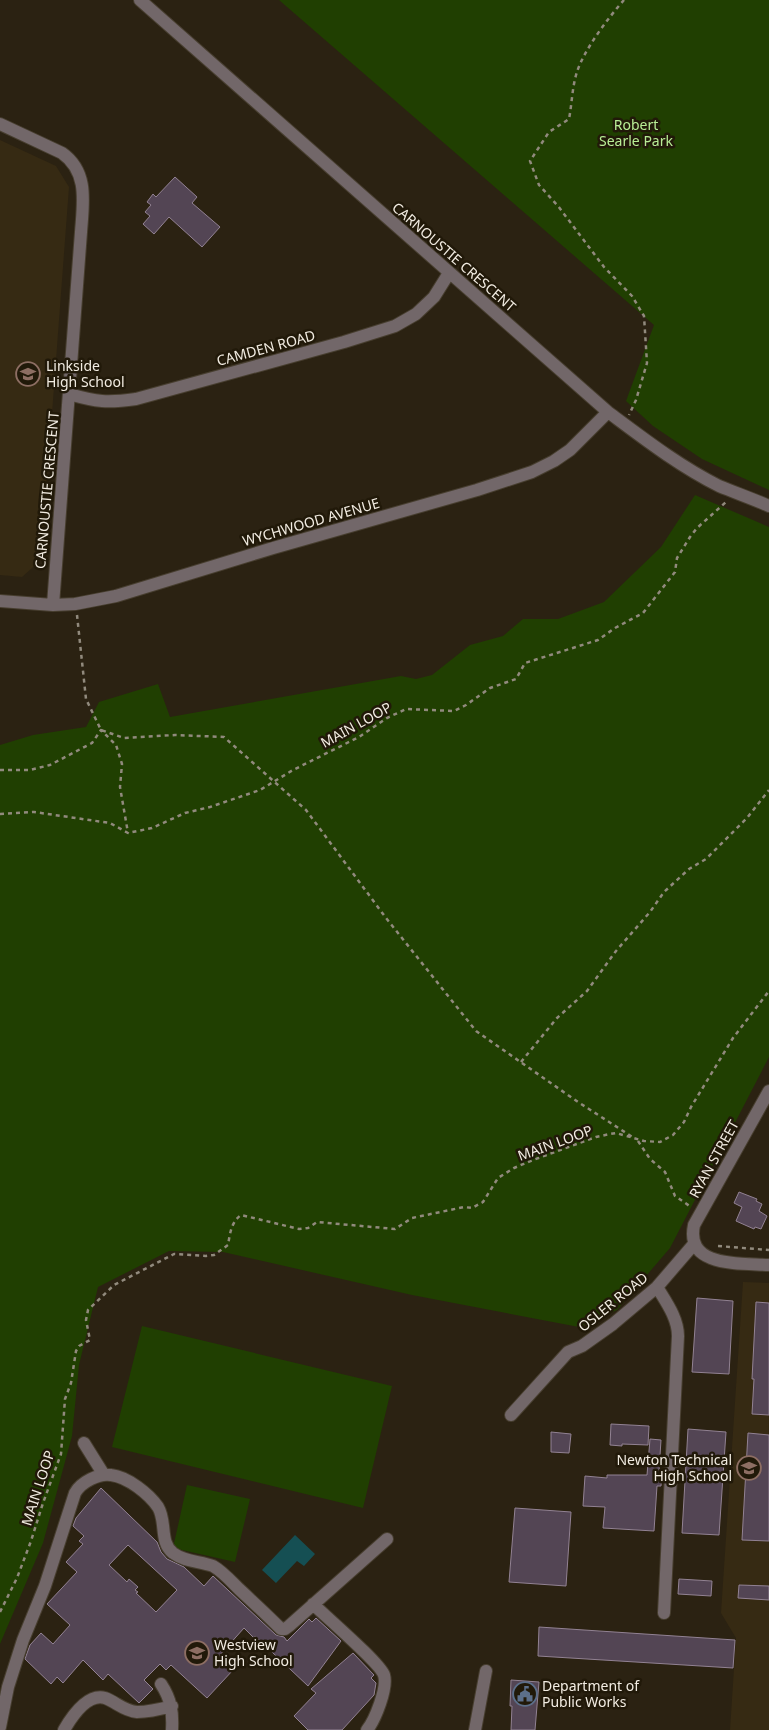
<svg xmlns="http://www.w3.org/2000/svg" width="769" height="1730" font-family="'Noto Sans',sans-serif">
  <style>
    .built { fill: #362a13 }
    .green { fill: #203f01 }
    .water { fill: #154f53 }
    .building { fill: #534554; stroke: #928293; fill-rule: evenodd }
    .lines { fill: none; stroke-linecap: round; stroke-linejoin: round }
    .minor-casing { stroke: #473e2f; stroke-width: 14 }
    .path { stroke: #918a7d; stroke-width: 2.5; stroke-dasharray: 4 4; stroke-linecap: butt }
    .minor { stroke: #726769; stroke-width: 12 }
    .labels { text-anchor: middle; stroke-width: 5; stroke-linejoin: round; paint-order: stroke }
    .park-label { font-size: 14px; fill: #b8ed95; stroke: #211909 }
    .street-label { font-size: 14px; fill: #f2ece2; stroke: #211909 }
    .poi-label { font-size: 14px; fill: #f2ece2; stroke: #211909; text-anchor: start }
  </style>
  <rect width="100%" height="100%" fill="#2b2212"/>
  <!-- built -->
  <path class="built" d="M0 140 56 166 69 187 41 560 22 577 0 575Z
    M743 1282 769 1283V1730H730L736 1638 721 1613Z"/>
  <!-- green -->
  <path class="green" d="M279 0H769V490L702 459 653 426 626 401 654 325Z
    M695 495 769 527V1057L670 1248 617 1310 579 1327 412 1295 223 1252 169 1251 98 1287 79 1365 72 1436 43 1543 0 1644V745L33 735 86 727 99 702 158 684 170 717 401 676 416 679 432 675 470 645 503 636 523 619H558L604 602 661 547Z
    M142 1326 392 1386 363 1508 112 1447Z
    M187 1485 250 1499 235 1562 173 1548Z"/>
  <!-- water -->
  <path class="water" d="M295 1535 315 1554 304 1566 297 1561 276 1583 262 1570Z"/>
  <!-- building -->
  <path class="building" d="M175 177 197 197 192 203 220 227 202 247 169 217 154 234 143 224 150 216 145 212 151 205 147 202 153 194 156 197Z
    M739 1192 757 1199 756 1201 762 1204 759 1211 767 1216 761 1229 755 1227 754 1229 736 1221 742 1207 734 1203Z
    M697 1298 733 1301 729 1374 692 1372Z
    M756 1302 769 1303V1415L752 1414 754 1379H752Z
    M611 1424 649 1426 648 1445 622 1444V1446L610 1445Z
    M688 1429 726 1432 719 1535 682 1533Z
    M551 1432 571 1434 569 1453 551 1452Z
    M748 1433 769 1435V1541L742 1540Z
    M650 1439 661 1440 659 1471H662L661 1486H657L654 1531 603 1528 605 1507 583 1506 585 1476 607 1478V1475H647Z
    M101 1488 157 1542 161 1552 167 1559 184 1567 204 1586 213 1576 276 1635 284 1637 287 1641 309 1619 312 1622 316 1618 341 1641 308 1686 255 1636 254 1638 244 1628 219 1656 234 1669 207 1698 171 1665 166 1670 160 1664 144 1680 153 1689 139 1703 108 1674 103 1680 83 1660 63 1683 57 1677 51 1684 25 1659 30 1645 41 1633 53 1644 70 1625 47 1604 77 1572 66 1562 83 1544 79 1541 84 1536 73 1526 76 1518ZM128 1545 177 1590 156 1612 136 1593 138 1592 135 1590 138 1587 129 1579 127 1582 109 1565Z
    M515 1508 571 1512 566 1586 509 1582Z
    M679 1579 712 1581 711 1596 678 1594Z
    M739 1585 769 1586V1600L738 1598Z
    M539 1627 735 1640 733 1668 538 1656Z
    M353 1653 374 1675 371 1678 376 1683 374 1695 342 1730H308L294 1716 316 1693 311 1689Z
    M511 1680 539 1682 535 1730H511L512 1706H510Z"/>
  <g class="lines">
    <!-- minor casing -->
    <g class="minor-casing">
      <path id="minor" d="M140 0 608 412C643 438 679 466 719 486 736 493 753 499 769 506
        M0 124 62 153C89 172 83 203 81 232L53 605
        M69 394C97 402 107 403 136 399L344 342 395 326 416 314 434 297 449 273
        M0 601 53 605 75 604 116 596 273 548 477 490 532 472 554 461 570 450 608 412
        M769 1091 694 1225C685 1268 741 1263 769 1265
        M657 1287C666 1302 678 1318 678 1336L664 1613
        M511 1415 568 1352 582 1346 613 1324 657 1287 694 1244
        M84 1443 104 1475
        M313 1604C325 1616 380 1663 384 1675 388 1688 375 1720 367 1730
        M161 1684C171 1699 173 1712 172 1730
        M0 1727 8 1687 23 1640 45 1586 75 1493C81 1482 99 1473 111 1475 128 1477 149 1494 158 1507 167 1522 159 1542 173 1553 185 1562 200 1561 213 1566 222 1571 231 1581 239 1589 253 1602 267 1615 281 1629H285L289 1626 387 1539
        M64 1730C71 1718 87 1693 105 1698 116 1702 124 1711 137 1712 149 1712 161 1709 172 1706
        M475 1730 486 1671"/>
    </g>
    <!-- path -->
    <path class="path" d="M624 0C608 18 584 50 577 72 572 87 572 104 569 119L549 132 530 161 539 185 558 206 604 267 632 296 644 316 647 363 636 400 629 415
      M77 615 86 699 101 730 124 738 175 735 224 737 306 810 386 918 476 1031 578 1102 634 1138
      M0 770H30L50 765 92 743 101 730 116 745 122 764 120 787 128 833
      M0 814 34 812 110 823 128 833 152 828 185 813 210 807 260 790 293 770 359 737 387 718 406 709 454 711 466 705 490 688 516 679 525 663 598 640 615 628 643 613 675 572 677 558 690 537 697 528 726 502
      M521 1062 557 1018 587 991 616 951 650 912 664 892 689 869 706 859 747 818 769 790
      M638 1141 650 1159 665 1172 675 1196 691 1207
      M718 1246 769 1250
      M0 1612 17 1578 31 1541 43 1503 61 1454 65 1399 71 1383 76 1351 79 1346 90 1340 86 1320 88 1310 114 1285 174 1254 206 1256 214 1255 228 1245C230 1234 231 1222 241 1215L299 1229 308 1228 317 1222 395 1229 412 1218 464 1207 472 1208 483 1202 498 1178 514 1168 533 1160 596 1137 610 1134 616 1133 644 1141 660 1142 673 1135 684 1122 691 1107 733 1038 769 991"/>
    <!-- minor -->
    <use href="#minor" class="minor"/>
  </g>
  <!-- icons -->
  <defs>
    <g id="school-ring" transform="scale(1.25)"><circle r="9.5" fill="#211909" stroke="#8d6e63" stroke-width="1.5"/><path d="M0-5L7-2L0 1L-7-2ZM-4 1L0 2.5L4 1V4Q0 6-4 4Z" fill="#8d6e63"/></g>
    <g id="civic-ring" transform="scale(1.25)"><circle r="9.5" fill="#211909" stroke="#5c6f8a" stroke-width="1.5"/><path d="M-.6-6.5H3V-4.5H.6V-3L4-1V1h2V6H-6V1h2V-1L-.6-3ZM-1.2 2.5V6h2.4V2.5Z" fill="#5c6f8a"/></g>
  </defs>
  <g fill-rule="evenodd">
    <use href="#school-ring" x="28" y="374"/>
    <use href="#school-ring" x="749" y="1468"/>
    <use href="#school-ring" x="197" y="1653"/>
    <use href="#civic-ring" x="525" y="1694"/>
  </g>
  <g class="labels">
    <!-- park labels -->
    <g class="park-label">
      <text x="636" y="130">Robert<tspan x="636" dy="16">Searle Park</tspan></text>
    </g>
    <!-- street labels -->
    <g class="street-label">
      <text transform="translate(454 257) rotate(41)" y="5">CARNOUSTIE CRESCENT</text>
      <text transform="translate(266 348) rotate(-15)" y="5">CAMDEN ROAD</text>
      <text transform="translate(47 490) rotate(-85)" y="5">CARNOUSTIE CRESCENT</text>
      <text transform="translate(311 522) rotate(-16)" y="5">WYCHWOOD AVENUE</text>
      <text transform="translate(356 725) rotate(-29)" y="5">MAIN LOOP</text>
      <text transform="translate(555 1143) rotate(-20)" y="5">MAIN LOOP</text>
      <text transform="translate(714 1159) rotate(-61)" y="5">RYAN STREET</text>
      <text transform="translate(613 1302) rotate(-39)" y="5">OSLER ROAD</text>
      <text transform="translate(38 1488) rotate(-72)" y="5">MAIN LOOP</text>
    </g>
    <!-- poi labels -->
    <g class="poi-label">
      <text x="46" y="371">Linkside<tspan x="46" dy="16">High School</tspan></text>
      <text x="732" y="1465" text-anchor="end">Newton Technical<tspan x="732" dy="16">High School</tspan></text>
      <text x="214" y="1650">Westview<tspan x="214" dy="16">High School</tspan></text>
      <text x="542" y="1691">Department of<tspan x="542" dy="16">Public Works</tspan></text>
    </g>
  </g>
</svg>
